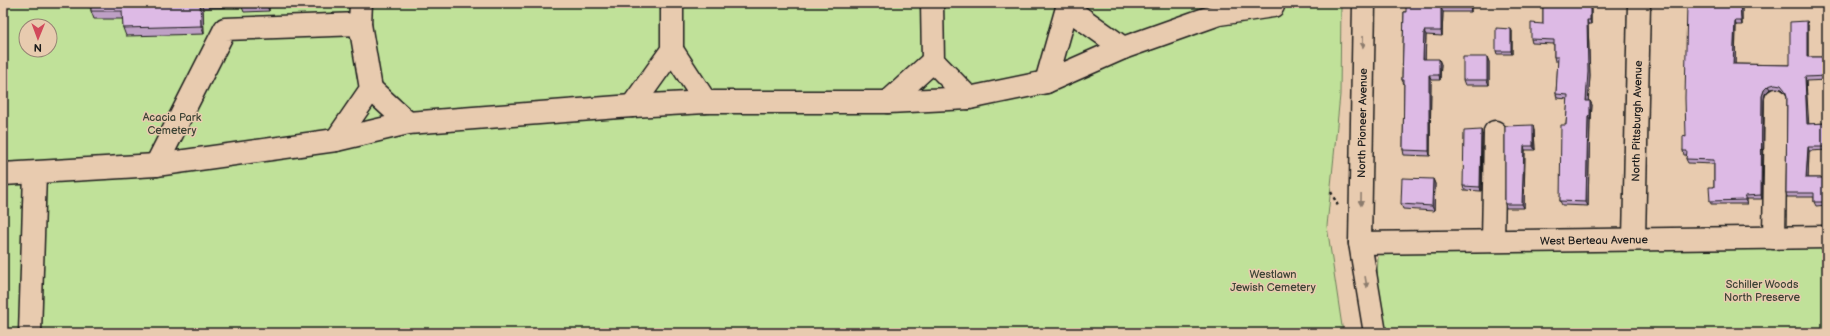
<svg xmlns="http://www.w3.org/2000/svg" width="1830" height="336" font-family="'Balsamiq Sans',sans-serif">
  <style>
    .green { fill: #c0e199; stroke: #6e7e5a; fill-rule: evenodd }
    .lines { fill: none; stroke-linecap: round; stroke-linejoin: round }
    .minor-casing { stroke: #1c1c1c; stroke-width: 25 }
    .path { stroke: #1c1c1c; stroke-width: 2.5; stroke-dasharray: 3 3; stroke-linecap: butt }
    .minor { stroke: #e8cbaf; stroke-width: 22 }
    .wall { fill: #bea0c5; stroke: #1c1c1c }
    .shaded-wall { fill: #9b82a0; stroke: #1c1c1c }
    .building { fill: #ddbae5; stroke: #1c1c1c }
    .oneway { fill: #8c7c6d }
    .labels { text-anchor: middle; stroke-width: 3; stroke-linejoin: round; paint-order: stroke }
    .park-label { font-size: 11px; fill: #3d4335; stroke: #e8cbaf }
    .street-label { font-size: 11px; fill: #1c1c1c; stroke: #e8cbaf }
  </style>
  <rect width="100%" height="100%" fill="#e8cbaf"/>
  <filter id="ink" filterUnits="userSpaceOnUse"><feTurbulence type="fractalNoise" baseFrequency=".025" numOctaves="2"/><feDisplacementMap in="SourceGraphic" scale="8" xChannelSelector="R" yChannelSelector="G"/><feConvolveMatrix kernelMatrix="1 2 1 2 8 2 1 2 1" color-interpolation-filters="sRGB"/></filter>
  <g filter="url(#ink)">
    <!-- green -->
    <path class="green" d="M3 3H1341L1340 95 1327 226 1343 333H3ZM26 26H50V50H26Z
      M1827 247V333H1386L1377 278 1378 257 1383 252Z"/>
    <g class="lines">
      <!-- minor casing -->
      <g class="minor-casing">
        <g id="minor">
          <path d="M932 3 933 61 969 98"/>
          <path d="M1067 3V8L1123 48"/>
          <path d="M1364 3 1360 243 1375 333"/>
          <path d="M672 50 706 102"/>
          <path d="M1046 82 1067 8"/>
          <path d="M371 89 408 123"/>
          <path d="M888 102 933 61"/>
          <path d="M632 106 672 50V3"/>
          <path d="M336 140 371 89 360 24 361 3"/>
          <path d="M156 165 225 29 360 24"/>
          <path d="M3 174 156 165 336 140 408 123 632 106 706 102H888L969 98 1046 82 1123 48 1219 14 1273 6 1271 3"/>
          <path d="M1774 238 1776 100"/>
          <path id="s1" d="M1634 239 1639 3"/>
          <path d="M1493 241 1495 132"/>
          <path id="s2" d="M1360 243 1827 237"/>
          <path d="M30 333 35 173"/>
        </g>
      </g>
      <!-- path -->
      <path class="path" d="M1331 192 1339 208"/>
      <!-- minor -->
      <use href="#minor" class="minor"/>
    </g>
    <!-- wall -->
    <path class="wall" d="M86 3H308V6L269 7V11L244 12 242 7 203 8 204 34 126 36 123 28V19H94L91 11V7H88Z
      M1471 3V12H1443L1442 36 1426 35 1425 59 1441 64 1440 80H1431L1430 156 1404 155 1403 150 1404 84 1402 80 1404 12Z
      M1543 3H1591V24H1588L1590 76 1588 101H1590L1592 105 1591 120H1590L1588 206 1562 205 1560 201 1566 125 1568 99 1557 98 1556 94 1558 61H1555L1554 57V44L1532 43 1531 39 1543 24Z
      M1742 3V25H1736L1735 64 1790 65 1808 25V57H1827V80L1806 81 1808 124 1827 123V150L1809 151 1808 178H1827V205L1816 206 1814 202V197H1787L1786 193 1787 96 1786 93 1782 89 1777 88 1770 89 1765 94 1764 100 1762 199H1747V204H1711L1710 201 1714 187V164L1688 163 1686 159 1687 155H1684L1683 151 1686 137Z
      M1512 31V54H1497L1496 51Z
      M1487 57 1489 62V85H1465L1463 80Z
      M1505 126 1534 130 1535 150H1525L1524 208H1506L1505 204Z
      M1482 134 1481 191 1464 190 1463 186Z
      M1433 179 1435 184 1434 211 1403 209 1401 204Z"/>
    <!-- shaded-wall -->
    <path class="shaded-wall" d="M200 3H201L203 8 204 34 201 26Z
      M266 3H268L269 7V11Z
      M1470 3H1471V12L1470 8Z
      M1590 3H1591V24L1590 20Z
      M1740 3H1742V25L1741 21Z
      M1441 8 1443 12 1442 36 1441 31Z
      M1587 20 1588 24 1590 76 1588 105 1586 101Z
      M1735 21 1736 25 1735 67 1733 64Z
      M1807 21 1808 25V61L1807 57Z
      M1511 29 1512 31V54L1511 51Z
      M1424 31 1426 35 1425 64 1423 59Z
      M1487 57 1489 62V85L1487 80Z
      M1439 59 1441 64 1440 80 1439 75Z
      M1429 75 1431 80 1430 156 1429 151Z
      M1805 77 1806 81 1809 127 1807 124Z
      M1768 86 1770 89 1765 94 1764 100 1762 199 1761 195 1762 96 1764 90Z
      M1590 101 1592 105 1591 120 1590 116Z
      M1588 116 1590 120 1588 206 1586 202Z
      M1533 125 1534 130 1535 150 1533 146Z
      M1481 130 1482 134 1481 191 1480 187Z
      M1524 146 1525 150 1524 208 1522 204Z
      M1808 147 1809 151 1808 181 1806 178Z
      M1433 179 1435 184 1434 211 1432 206Z
      M1745 196 1747 199V204L1745 200Z"/>
    <!-- building -->
    <path class="building" d="M91 3H200L201 26 123 28 122 11H91Z
      M241 3H266L241 4Z
      M1406 3H1470V8H1441V31H1424L1423 59H1439V75H1429V151L1403 150 1404 80H1402L1404 12H1406Z
      M1543 3H1590V20H1587L1588 72 1586 101H1590V116H1588L1586 202 1560 201 1561 125H1566L1568 95 1556 94 1558 57H1554V40L1531 39V23L1543 24Z
      M1687 3H1740L1741 21H1735L1733 64 1790 65V22L1807 21V57H1827V76L1805 77 1807 124 1827 123V147H1808L1806 178H1827V202H1814V193H1786L1787 96 1785 90 1781 85 1775 84 1768 86 1764 90 1762 96 1761 195 1745 196V200L1710 201 1709 187H1714V160L1686 159 1687 151H1683V136L1686 137 1685 98Z
      M1496 28 1511 29V51H1496Z
      M1463 57H1487V80H1463Z
      M1533 125V146H1524L1522 204H1505V126Z
      M1481 130 1480 187 1463 186 1464 131Z
      M1402 178 1433 179 1432 206 1401 204Z"/>
    <!-- one-way arrows -->
    <defs><path id="oneway-solid" d="M-6-.8H1V-3.2L6.5 0L1 3.2V.8H-6Z"/></defs>
    <g class="oneway">
      <use href="#oneway-solid" transform="translate(1363 42) rotate(91)"/>
      <use href="#oneway-solid" transform="translate(1361 200) rotate(91)"/>
      <use href="#oneway-solid" transform="translate(1366 282) rotate(81)"/>
    </g>
  </g>
  <g class="labels">
    <!-- park labels -->
    <g class="park-label">
      <text x="172" y="121">Acacia Park<tspan x="172" dy="13">Cemetery</tspan></text>
      <text x="1273" y="278">Westlawn<tspan x="1273" dy="13">Jewish Cemetery</tspan></text>
      <text x="1762" y="288">Schiller Woods<tspan x="1762" dy="13">North Preserve</tspan></text>
    </g>
    <!-- street labels -->
    <g class="street-label">
      <text dy="4" stroke="none"><textPath href="#s1" startOffset="118">North Pittsburgh Avenue</textPath></text>
      <text transform="translate(1362 123) rotate(-89)" y="4">North Pioneer Avenue</text>
      <text dy="4" stroke="none"><textPath href="#s2" startOffset="234">West Berteau Avenue</textPath></text>
    </g>
  </g>
  <!-- margin -->
  <rect width="1830" height="336" fill="none" stroke="#e8cbaf" stroke-width="16"/>
  <rect x="8" y="8" width="1814" height="320" fill="none" stroke="#1c1c1c" stroke-width="1.5" filter="url(#ink)"/>
  <!-- north arrow -->
  <g transform="translate(38 38) rotate(181)"><circle r="19" fill="#e8cbaf" stroke="#968574"/>
  <path d="M0-3L7 15L0 10L-7 15Z" fill="#d1495b"/>
  <text y="-6" font-size="11" font-weight="bold" text-anchor="middle" fill="#1c1c1c">N</text>
  </g>
</svg>
